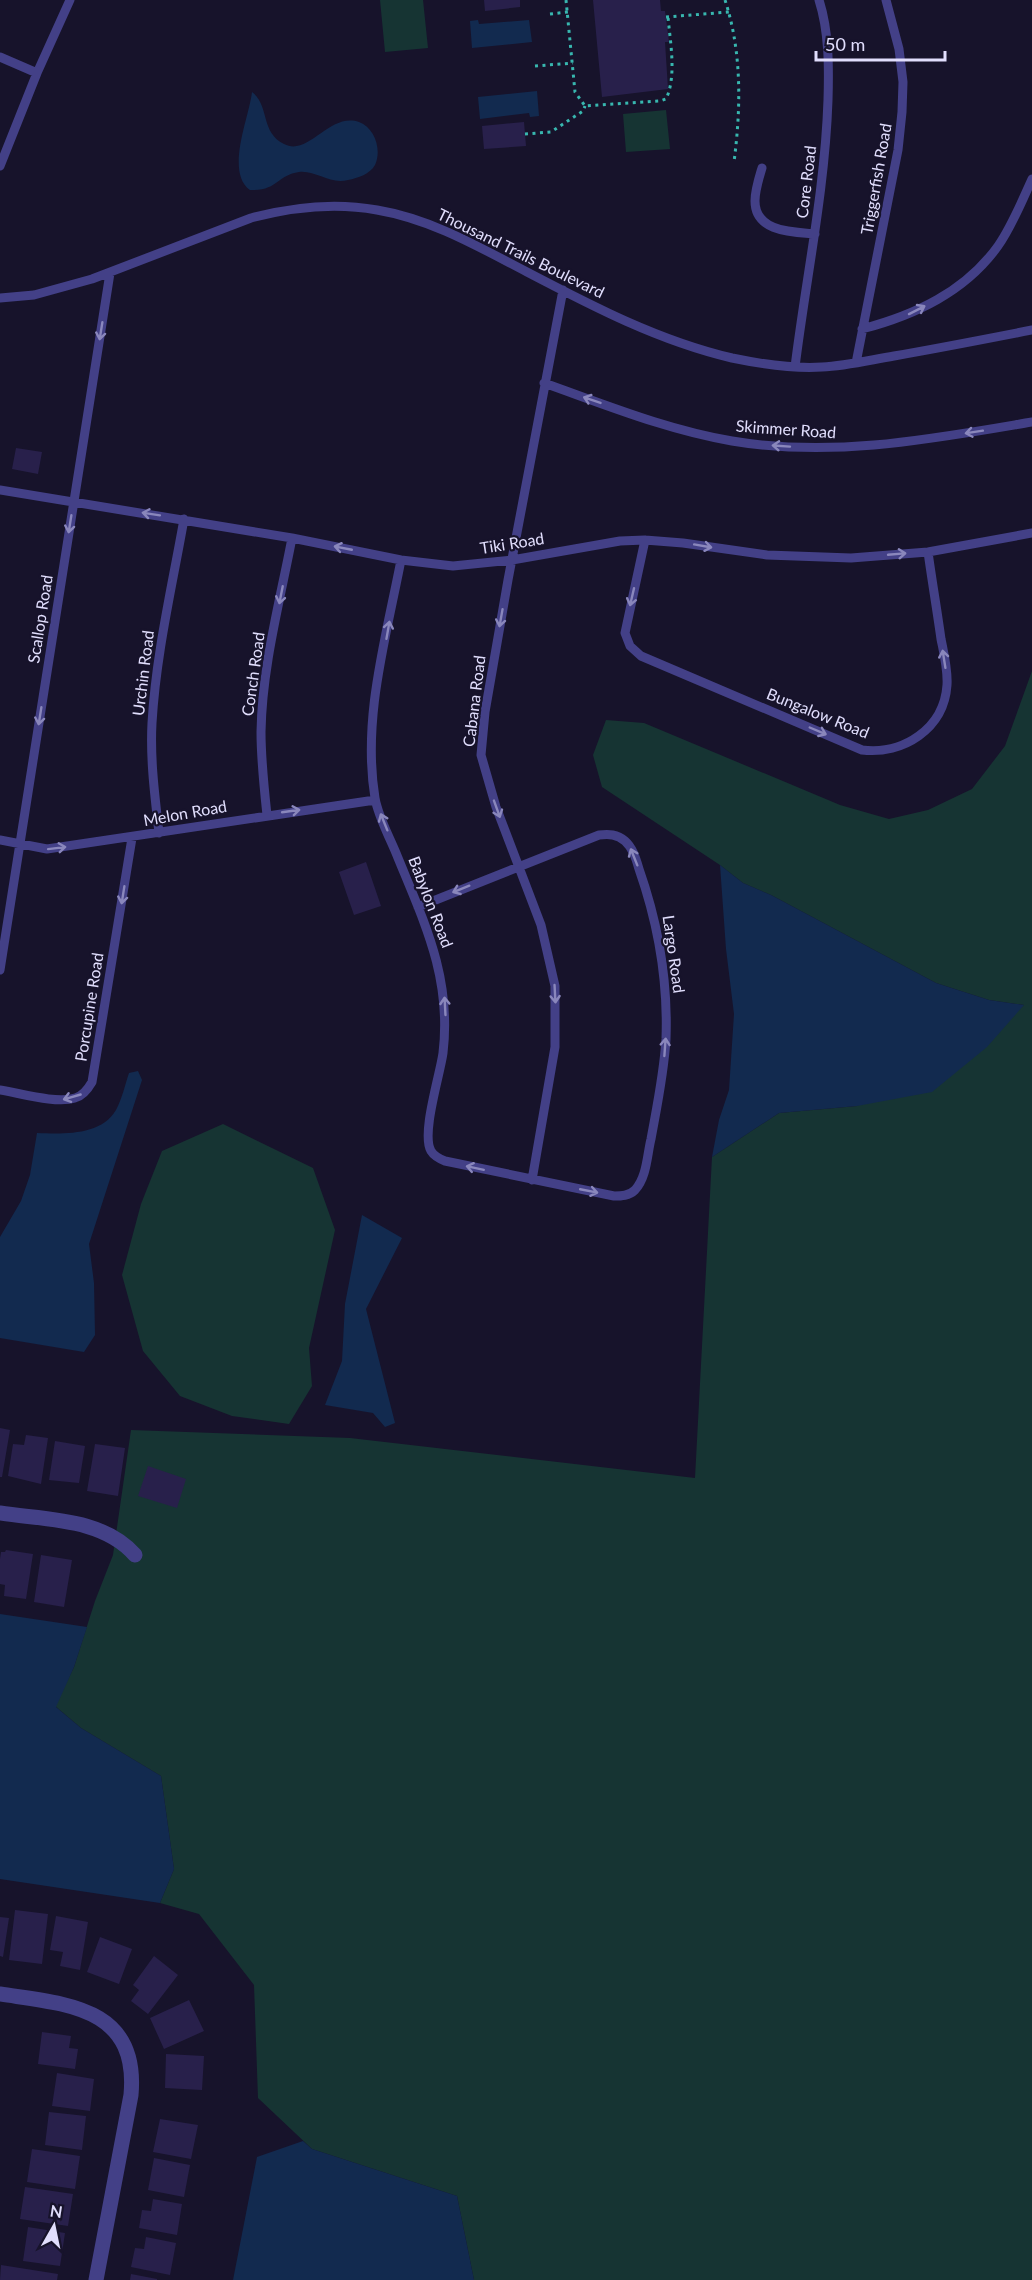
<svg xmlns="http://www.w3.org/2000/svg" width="1032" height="2280" font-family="Lato,sans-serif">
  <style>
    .green { fill: #163433 }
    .water { fill: #122a4f }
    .building { fill: #28204b }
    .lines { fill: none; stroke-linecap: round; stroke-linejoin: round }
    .path { stroke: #38b7af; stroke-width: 3; stroke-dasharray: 3 4.5; stroke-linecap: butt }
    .lane { stroke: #434087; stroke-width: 9 }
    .street { stroke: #434087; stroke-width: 15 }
    .oneway { stroke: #8a87bc }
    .labels { text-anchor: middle; stroke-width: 4.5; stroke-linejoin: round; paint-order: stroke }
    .street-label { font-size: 16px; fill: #e1defd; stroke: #17132b }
  </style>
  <rect width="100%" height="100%" fill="#17132b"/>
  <!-- green -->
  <path class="green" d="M380 0H423L428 48 385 52Z
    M666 110 670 149 626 152 623 114Z
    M1032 671V2280H474L457 2196 312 2149 258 2098 254 1985 199 1914 160 1903 174 1869 161 1776 81 1728 55 1706 74 1667 95 1601 113 1555 131 1430 350 1438 695 1478 712 1157 779 1113 857 1106 1024 1005 989 1000 936 983 771 895 743 883 720 865 602 787 593 755 606 720 644 723 840 805 889 819 928 810 972 789 1005 746Z
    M223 1124 313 1168 335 1230 309 1348 312 1386 289 1424 232 1416 180 1396 143 1351 122 1275 141 1204 162 1151Z"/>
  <!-- water -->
  <path class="water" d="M478 20 479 24 529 20 532 42 472 48 470 21Z
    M537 91 539 116 530 117 529 113 480 119 478 97Z
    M252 92C270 106 260 132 284 144 309 157 329 112 359 122 375 128 382 150 375 165 370 174 358 178 348 180 330 185 316 170 299 172 277 175 278 191 250 190 225 172 249 118 252 92Z
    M720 865 743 883 771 895 936 983 989 1000 1024 1005 987 1047 932 1092 857 1106 779 1113 712 1157 719 1120 729 1090 734 1014 726 949Z
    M138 1071 142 1080 89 1244 94 1283 95 1335 84 1352 0 1338V1237L21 1201 30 1175 37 1133C62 1134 101 1136 116 1110 122 1099 125 1085 129 1073Z
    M362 1215 402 1238 366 1309 395 1423 385 1427 373 1413 325 1405 342 1361 345 1304Z
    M0 1614 87 1627 74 1667 56 1707 81 1728 161 1776 174 1869 160 1903 0 1879Z
    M303 2141 312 2149 457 2196 474 2280H233L257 2157Z"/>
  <!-- building -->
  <path class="building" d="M484 0H520V7L485 11Z
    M593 0H660L661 11H665L669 42H665L668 89 602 97Z
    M524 122 526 146 484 149 482 126Z
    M16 448 42 452 38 474 12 469Z
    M366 862 381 906 354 915 339 872Z
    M0 1428 10 1430 2 1477H0Z
    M26 1435 48 1438 41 1484 8 1476 13 1444 24 1445Z
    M55 1441 85 1446 79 1483 49 1480Z
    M95 1444 125 1448 118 1496 87 1491Z
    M148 1466 186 1479 177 1508 138 1496Z
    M6 1550 33 1554 26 1599 4 1596 5 1585 0 1584V1559L1 1552H5Z
    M41 1555 72 1560 64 1607 34 1602Z
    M15 1910 48 1914 42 1964 9 1960Z
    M56 1916 88 1922 80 1970 60 1966 63 1952 50 1950Z
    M0 1917 9 1918 3 1957 0 1956Z
    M100 1937 132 1949 119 1984 87 1972Z
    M154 1956 178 1975 148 2014 131 2001 139 1990 133 1985Z
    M189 2000 204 2031 164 2049 150 2018Z
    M42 2032 71 2036 69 2048 78 2049 75 2069 38 2064Z
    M166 2054 204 2056 202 2090 165 2088Z
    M57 2073 94 2079 90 2111 52 2106Z
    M49 2112 86 2116 82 2150 45 2145Z
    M160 2119 198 2125 191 2159 153 2152Z
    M32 2149 80 2156 75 2189 27 2182Z
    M154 2158 190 2165 184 2197 148 2190Z
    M25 2187 73 2194 68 2226 20 2219Z
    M153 2199 182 2204 177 2235 139 2228 142 2210 151 2211Z
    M28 2227 65 2233 60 2266 23 2261Z
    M146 2237 176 2243 170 2275 131 2267 135 2248 144 2249Z
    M1 2265 58 2274 57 2280H0Z
    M131 2274 157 2279V2280H130Z"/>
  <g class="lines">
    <!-- path -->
    <path class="path" d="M566 0 575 92 585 106 660 101 666 99C677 76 670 41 668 17
      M725 0C742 52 741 108 734 162
      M550 14 568 12
      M666 17 729 12
      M535 66 573 63
      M525 134 551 132 583 111 585 106"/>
    <!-- lane -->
    <path class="lane" d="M0 57 37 73
      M0 166 37 73 70 0
      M762 168C759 178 755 190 755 201 755 232 792 232 815 234
      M0 298 34 295 92 279 251 218C292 207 334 202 377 210 431 219 479 247 527 272 592 306 659 341 732 358 761 364 792 369 822 367 846 366 870 360 894 356 940 348 986 339 1032 330
      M862 329C915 315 965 292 998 246 1012 226 1022 201 1032 179
      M856 363 898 150 902 112 903 82 899 49 886 0
      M795 367C806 278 825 190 828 100 829 67 829 31 819 0
      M544 383C606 405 667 430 732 441 833 458 932 439 1032 422
      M0 490 292 538 401 560 453 566 512 560 620 541 645 540 683 543 767 555 851 558 928 552 1032 533
      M645 540 625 633 630 646 641 656 862 750C903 755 944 729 947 685 948 670 944 654 941 639 937 610 932 581 928 552
      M401 560C386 638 362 719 375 798 378 816 389 836 396 853 424 922 452 977 443 1053 440 1075 421 1134 431 1151 434 1156 440 1159 445 1161L614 1196C621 1196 629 1196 635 1190 647 1177 647 1155 651 1139 657 1106 664 1073 666 1039 668 982 658 923 639 869 636 859 633 848 625 841 617 834 609 834 599 835L418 907
      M267 815C264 787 261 760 261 732 262 667 280 601 292 538
      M159 833C155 797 150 760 152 723 156 654 172 587 184 519
      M0 840 47 849 375 800
      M0 970 110 273
      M0 1090C20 1093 56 1104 75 1098 83 1096 88 1089 92 1082L132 838
      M532 1180 555 1047V986L541 925 496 807 481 755 485 712 508 580 563 290"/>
    <!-- street -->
    <path class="street" d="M0 1513C46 1520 103 1518 135 1555
      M0 1994C65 2004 139 2006 131 2095L96 2280"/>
  </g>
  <!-- one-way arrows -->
  <defs><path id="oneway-shaft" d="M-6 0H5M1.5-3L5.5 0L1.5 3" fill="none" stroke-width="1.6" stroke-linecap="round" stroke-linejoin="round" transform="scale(1.5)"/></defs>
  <g class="oneway">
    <use href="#oneway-shaft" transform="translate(917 310) rotate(-27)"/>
    <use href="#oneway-shaft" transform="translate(101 331) rotate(99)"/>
    <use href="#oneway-shaft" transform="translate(592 400) rotate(-161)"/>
    <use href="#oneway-shaft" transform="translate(974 432) rotate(171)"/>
    <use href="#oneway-shaft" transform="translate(781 446) rotate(-176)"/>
    <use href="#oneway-shaft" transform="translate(151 514) rotate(-171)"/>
    <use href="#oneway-shaft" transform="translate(70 524) rotate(99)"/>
    <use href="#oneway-shaft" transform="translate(703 546) rotate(10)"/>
    <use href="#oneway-shaft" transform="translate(343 548) rotate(-169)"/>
    <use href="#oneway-shaft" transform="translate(897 554) rotate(-5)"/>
    <use href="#oneway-shaft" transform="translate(281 595) rotate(101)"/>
    <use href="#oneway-shaft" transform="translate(632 597) rotate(103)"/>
    <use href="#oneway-shaft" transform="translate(501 618) rotate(100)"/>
    <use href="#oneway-shaft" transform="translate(388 630) rotate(-80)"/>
    <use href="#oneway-shaft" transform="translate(944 659) rotate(-99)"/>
    <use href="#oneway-shaft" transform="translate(40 716) rotate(99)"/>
    <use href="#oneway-shaft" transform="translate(818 731) rotate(23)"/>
    <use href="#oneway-shaft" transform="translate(497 809) rotate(70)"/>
    <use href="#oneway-shaft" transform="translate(291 811) rotate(-8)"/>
    <use href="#oneway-shaft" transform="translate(384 822) rotate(-112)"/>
    <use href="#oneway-shaft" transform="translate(57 848) rotate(-7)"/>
    <use href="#oneway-shaft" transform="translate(634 857) rotate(-112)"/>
    <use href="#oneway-shaft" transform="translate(461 889) rotate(158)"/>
    <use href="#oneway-shaft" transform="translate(123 895) rotate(99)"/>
    <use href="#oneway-shaft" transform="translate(555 994) rotate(87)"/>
    <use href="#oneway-shaft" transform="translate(445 1006) rotate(-93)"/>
    <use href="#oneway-shaft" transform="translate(665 1047) rotate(-86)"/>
    <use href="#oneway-shaft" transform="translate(72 1097) rotate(164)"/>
    <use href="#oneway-shaft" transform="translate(475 1168) rotate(-168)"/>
    <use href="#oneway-shaft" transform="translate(589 1191) rotate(11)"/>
  </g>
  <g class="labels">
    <!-- street labels -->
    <g class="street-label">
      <text transform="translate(876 179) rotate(-80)" y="6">Triggerfish Road</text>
      <text transform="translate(806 182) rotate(-83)" y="6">Core Road</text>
      <text transform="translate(521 253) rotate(26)" y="6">Thousand Trails Boulevard</text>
      <text transform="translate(786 429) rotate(4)" y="6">Skimmer Road</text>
      <text transform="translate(512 543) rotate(-9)" y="6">Tiki Road</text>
      <text transform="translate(40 619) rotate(-81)" y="6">Scallop Road</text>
      <text transform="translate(143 673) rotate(-83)" y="6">Urchin Road</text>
      <text transform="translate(253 674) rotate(-82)" y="6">Conch Road</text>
      <text transform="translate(474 701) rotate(-83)" y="6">Cabana Road</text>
      <text transform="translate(818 713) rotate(22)" y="6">Bungalow Road</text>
      <text transform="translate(185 813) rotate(-10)" y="6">Melon Road</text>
      <text transform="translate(431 902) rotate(69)" y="6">Babylon Road</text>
      <text transform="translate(674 954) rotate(82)" y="6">Largo Road</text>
      <text transform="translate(89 1007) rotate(-81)" y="6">Porcupine Road</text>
    </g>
  </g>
  <!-- north arrow -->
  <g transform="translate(54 2226) rotate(9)" stroke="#17132b" stroke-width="4.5" paint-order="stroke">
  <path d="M0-4.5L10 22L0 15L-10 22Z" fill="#e1defd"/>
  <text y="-9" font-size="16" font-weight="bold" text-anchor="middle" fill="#e1defd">N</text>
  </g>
  <!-- scale -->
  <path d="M816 51v9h129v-9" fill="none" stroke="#e1defd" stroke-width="3"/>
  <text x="825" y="51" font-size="18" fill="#e1defd" stroke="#17132b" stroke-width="4.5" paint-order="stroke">50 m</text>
</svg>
